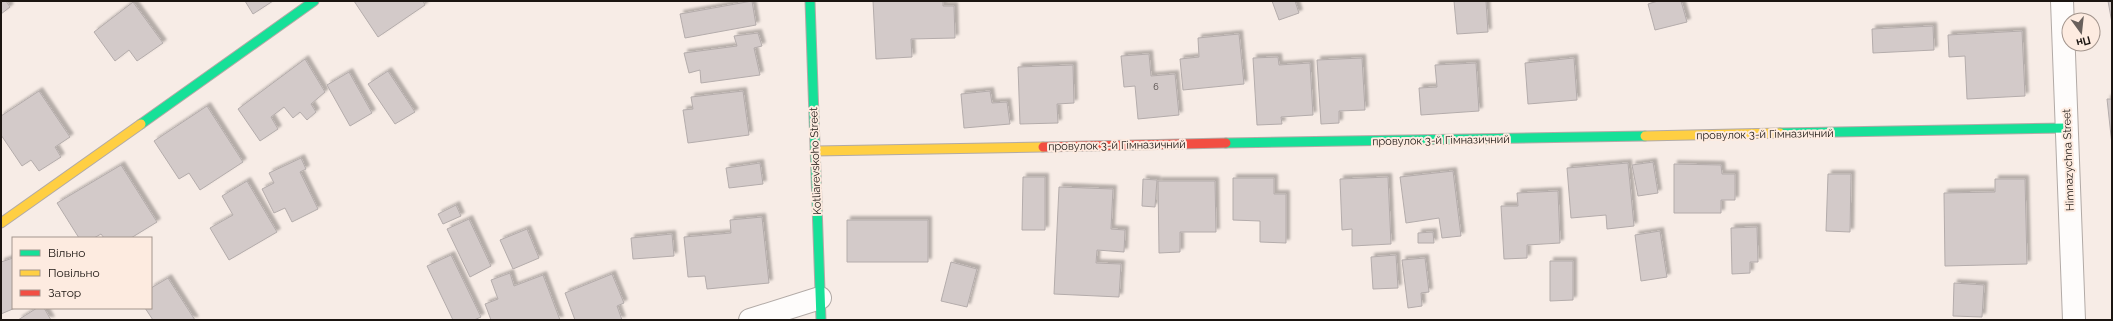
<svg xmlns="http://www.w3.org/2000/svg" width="2113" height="321" font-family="Raleway,sans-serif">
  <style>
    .building { fill: #d3cac9; stroke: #b4acab; filter: url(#shadow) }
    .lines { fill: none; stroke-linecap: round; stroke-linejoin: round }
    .street-casing { stroke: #b2aaa6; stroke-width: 24 }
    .fast-casing { stroke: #b2aaa6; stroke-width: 11 }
    .slow-casing { stroke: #b2aaa6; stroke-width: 11 }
    .jam-casing { stroke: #b2aaa6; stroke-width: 11 }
    .street { stroke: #fefcfb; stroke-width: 22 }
    .fast { stroke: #16e098; stroke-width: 9 }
    .slow { stroke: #ffcf43; stroke-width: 9 }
    .jam { stroke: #f24e42; stroke-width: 9 }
    .labels { text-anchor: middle; stroke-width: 4; stroke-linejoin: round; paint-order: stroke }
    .number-label { font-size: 9px; fill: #49423f }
    .street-label { font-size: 11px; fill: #1b1511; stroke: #fdebe0 }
  </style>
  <defs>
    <filter id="shadow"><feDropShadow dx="3.5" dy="-3.5" stdDeviation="1" flood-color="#0004"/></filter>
  </defs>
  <rect width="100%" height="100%" fill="#f7ece6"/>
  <!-- building -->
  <path class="building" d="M1 1H6L10 7 1 14Z
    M245 1H273L253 14Z
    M354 1H423L425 5 378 37Z
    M752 1 756 25 685 38 680 14Z
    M873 1H943V6H954L955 38 911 39 912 57 876 59Z
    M1272 1H1295L1299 13 1279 20Z
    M1454 1H1486L1488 32 1457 34Z
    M1658 1H1681L1687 22 1655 30 1648 4Z
    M2108 1H2112V23Z
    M133 2 163 43 137 61 129 50 115 61 94 32Z
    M1933 26 1934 50 1873 53 1872 29Z
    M2022 31 2025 96 1967 99 1965 56 1949 57 1948 35Z
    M758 33 762 46 754 48 760 75 701 83 700 70 689 73 684 53 737 46 734 36Z
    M1239 34 1244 84 1183 90 1180 59 1199 57 1198 38Z
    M1149 54 1151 76 1175 74 1179 115 1138 119 1135 86 1124 87 1121 56Z
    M1278 57 1279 65 1310 63 1313 115 1281 117 1282 124 1257 125 1253 58Z
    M1362 58 1365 110 1339 111V123L1321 124 1317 60Z
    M1574 58 1577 100 1528 104 1525 63Z
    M305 59 325 92 311 104 316 112 307 120 300 112 293 118 284 107 271 117 278 129 260 141 238 109Z
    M1476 63 1479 111 1421 115 1419 88 1437 87 1435 65Z
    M1073 65 1074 103 1057 104 1058 123 1020 124 1018 67Z
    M388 71 415 112 395 124 368 84Z
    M349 72 372 113 350 126 327 85Z
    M39 91 70 137 55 147 61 157 39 171 31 160 22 166 1 135V116Z
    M743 91 749 135 688 143 683 110 693 109 691 97Z
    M990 91 992 103 1007 102 1010 124 964 128 961 94Z
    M2107 99H2112V145Z
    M207 106 243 162 200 190 189 173 179 179 154 141Z
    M301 158 306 169 300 172 318 209 292 222 285 208 274 213 262 189 274 183 269 173Z
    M1653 162 1658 193 1638 196 1632 165Z
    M760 163 763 184 729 188 726 168Z
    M1628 163 1634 226 1607 229 1606 215 1571 218 1567 168Z
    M1674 164 1721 165 1722 174H1735V200H1721V213H1674Z
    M121 165 157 222 131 238H104L101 234 94 238H79L57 203Z
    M1453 171 1461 236 1442 238 1439 218 1406 223 1400 177Z
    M1828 174H1851L1850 232 1826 231Z
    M1023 177H1045V230H1022Z
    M1388 177 1391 244 1352 246V229L1342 230 1340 179Z
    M1233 178H1274V194H1286V243L1260 242V221L1233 220Z
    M1143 179 1157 180 1155 207 1142 206Z
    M1995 179H2025L2027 264 1945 266 1944 193 1995 192Z
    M247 181 277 232 229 260 210 228 233 215 222 196Z
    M1158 181H1215L1216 232H1180V252L1159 253Z
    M1059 187 1113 189 1111 229 1125 230 1124 252 1097 250 1096 263 1121 264 1119 297 1054 294Z
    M1558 191 1560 243 1527 245V258L1504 259 1501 206H1518L1517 193Z
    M456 205 461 216 443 224 438 214Z
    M762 217 769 283 707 289 705 276 688 277 684 237 731 233 730 220Z
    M469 219 491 266 470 277 447 229Z
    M847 220H928V262H847Z
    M1757 227 1758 262H1750V273L1732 274 1731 228Z
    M527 229 539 258 513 269 500 240Z
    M1660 231 1667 277 1641 281 1635 235Z
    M1433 232 1434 243H1418V233Z
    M672 234 674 256 633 259 631 238Z
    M451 255 481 317 474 320H453L427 266Z
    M1396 255 1398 288 1373 289 1371 257Z
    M13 258V308H15L1 314V262Z
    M1425 258 1429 292 1421 293 1422 306 1408 308 1402 260Z
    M1550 261H1573V300L1550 301Z
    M951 262 977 269 967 307 941 301Z
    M510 273 514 286 543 275 560 320H491L485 304 498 299 491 280Z
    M612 274 624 303 617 306 622 320H575L565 293Z
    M168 278 195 320H153L145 308H151V288Z
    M1954 283 1984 285 1982 317 1953 316Z
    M37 308H44L51 320H18Z"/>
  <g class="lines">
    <!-- street casing -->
    <g class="street-casing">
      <path id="street" d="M2062 1 2074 320
        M750 320 820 298"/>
    </g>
    <!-- fast casing -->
    <g class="fast-casing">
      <path id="fast" d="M810 1 821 320
        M141 124 314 1
        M1780 133 2067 128
        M1226 143 1645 136"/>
    </g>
    <!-- slow casing -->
    <g class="slow-casing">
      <path id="slow" d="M1645 136 1780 133
        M815 151 1043 147
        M1 223 141 124"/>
    </g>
    <!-- jam casing -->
    <g class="jam-casing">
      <path id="jam" d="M1043 147 1226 143"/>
    </g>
    <!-- street -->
    <use href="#street" class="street"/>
    <!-- fast -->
    <use href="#fast" class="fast"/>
    <!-- slow -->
    <use href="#slow" class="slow"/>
    <!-- jam -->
    <use href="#jam" class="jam"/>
  </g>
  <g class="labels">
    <!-- number labels -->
    <g class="number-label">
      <text x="1156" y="90">6</text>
    </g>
    <!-- street labels -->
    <g class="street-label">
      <text transform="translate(1765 134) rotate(-1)" y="4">провулок 3-й Гімназичний</text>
      <text transform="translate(1441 140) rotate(-1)" y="4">провулок 3-й Гімназичний</text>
      <text transform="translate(1117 145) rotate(-1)" y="4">провулок 3-й Гімназичний</text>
      <text transform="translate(2068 160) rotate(-92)" y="4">Himnazychna Street</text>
      <text transform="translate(815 161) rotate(-92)" y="4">Kotliarevskoho Street</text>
    </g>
  </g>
  <!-- border -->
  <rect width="2113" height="321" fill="none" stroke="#1b1511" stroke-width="4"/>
  <!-- legend -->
  <rect x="12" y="237" width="140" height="72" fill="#fdebe0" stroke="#a3958d"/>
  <rect x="20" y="250" width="20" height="6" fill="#16e098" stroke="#a3958d"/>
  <text x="48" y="257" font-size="12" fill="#1b1511">Вільно</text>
  <rect x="20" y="270" width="20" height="6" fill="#ffcf43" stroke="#a3958d"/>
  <text x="48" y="277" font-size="12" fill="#1b1511">Повільно</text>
  <rect x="20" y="290" width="20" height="6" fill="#f24e42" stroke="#a3958d"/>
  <text x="48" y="297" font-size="12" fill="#1b1511">Затор</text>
  <!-- north arrow -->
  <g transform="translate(2081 32) rotate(165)"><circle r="19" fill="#fdebe0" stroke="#a3958d"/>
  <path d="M0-3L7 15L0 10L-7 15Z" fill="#68605c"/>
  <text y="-6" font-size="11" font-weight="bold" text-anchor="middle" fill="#1b1511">Пн</text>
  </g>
</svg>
